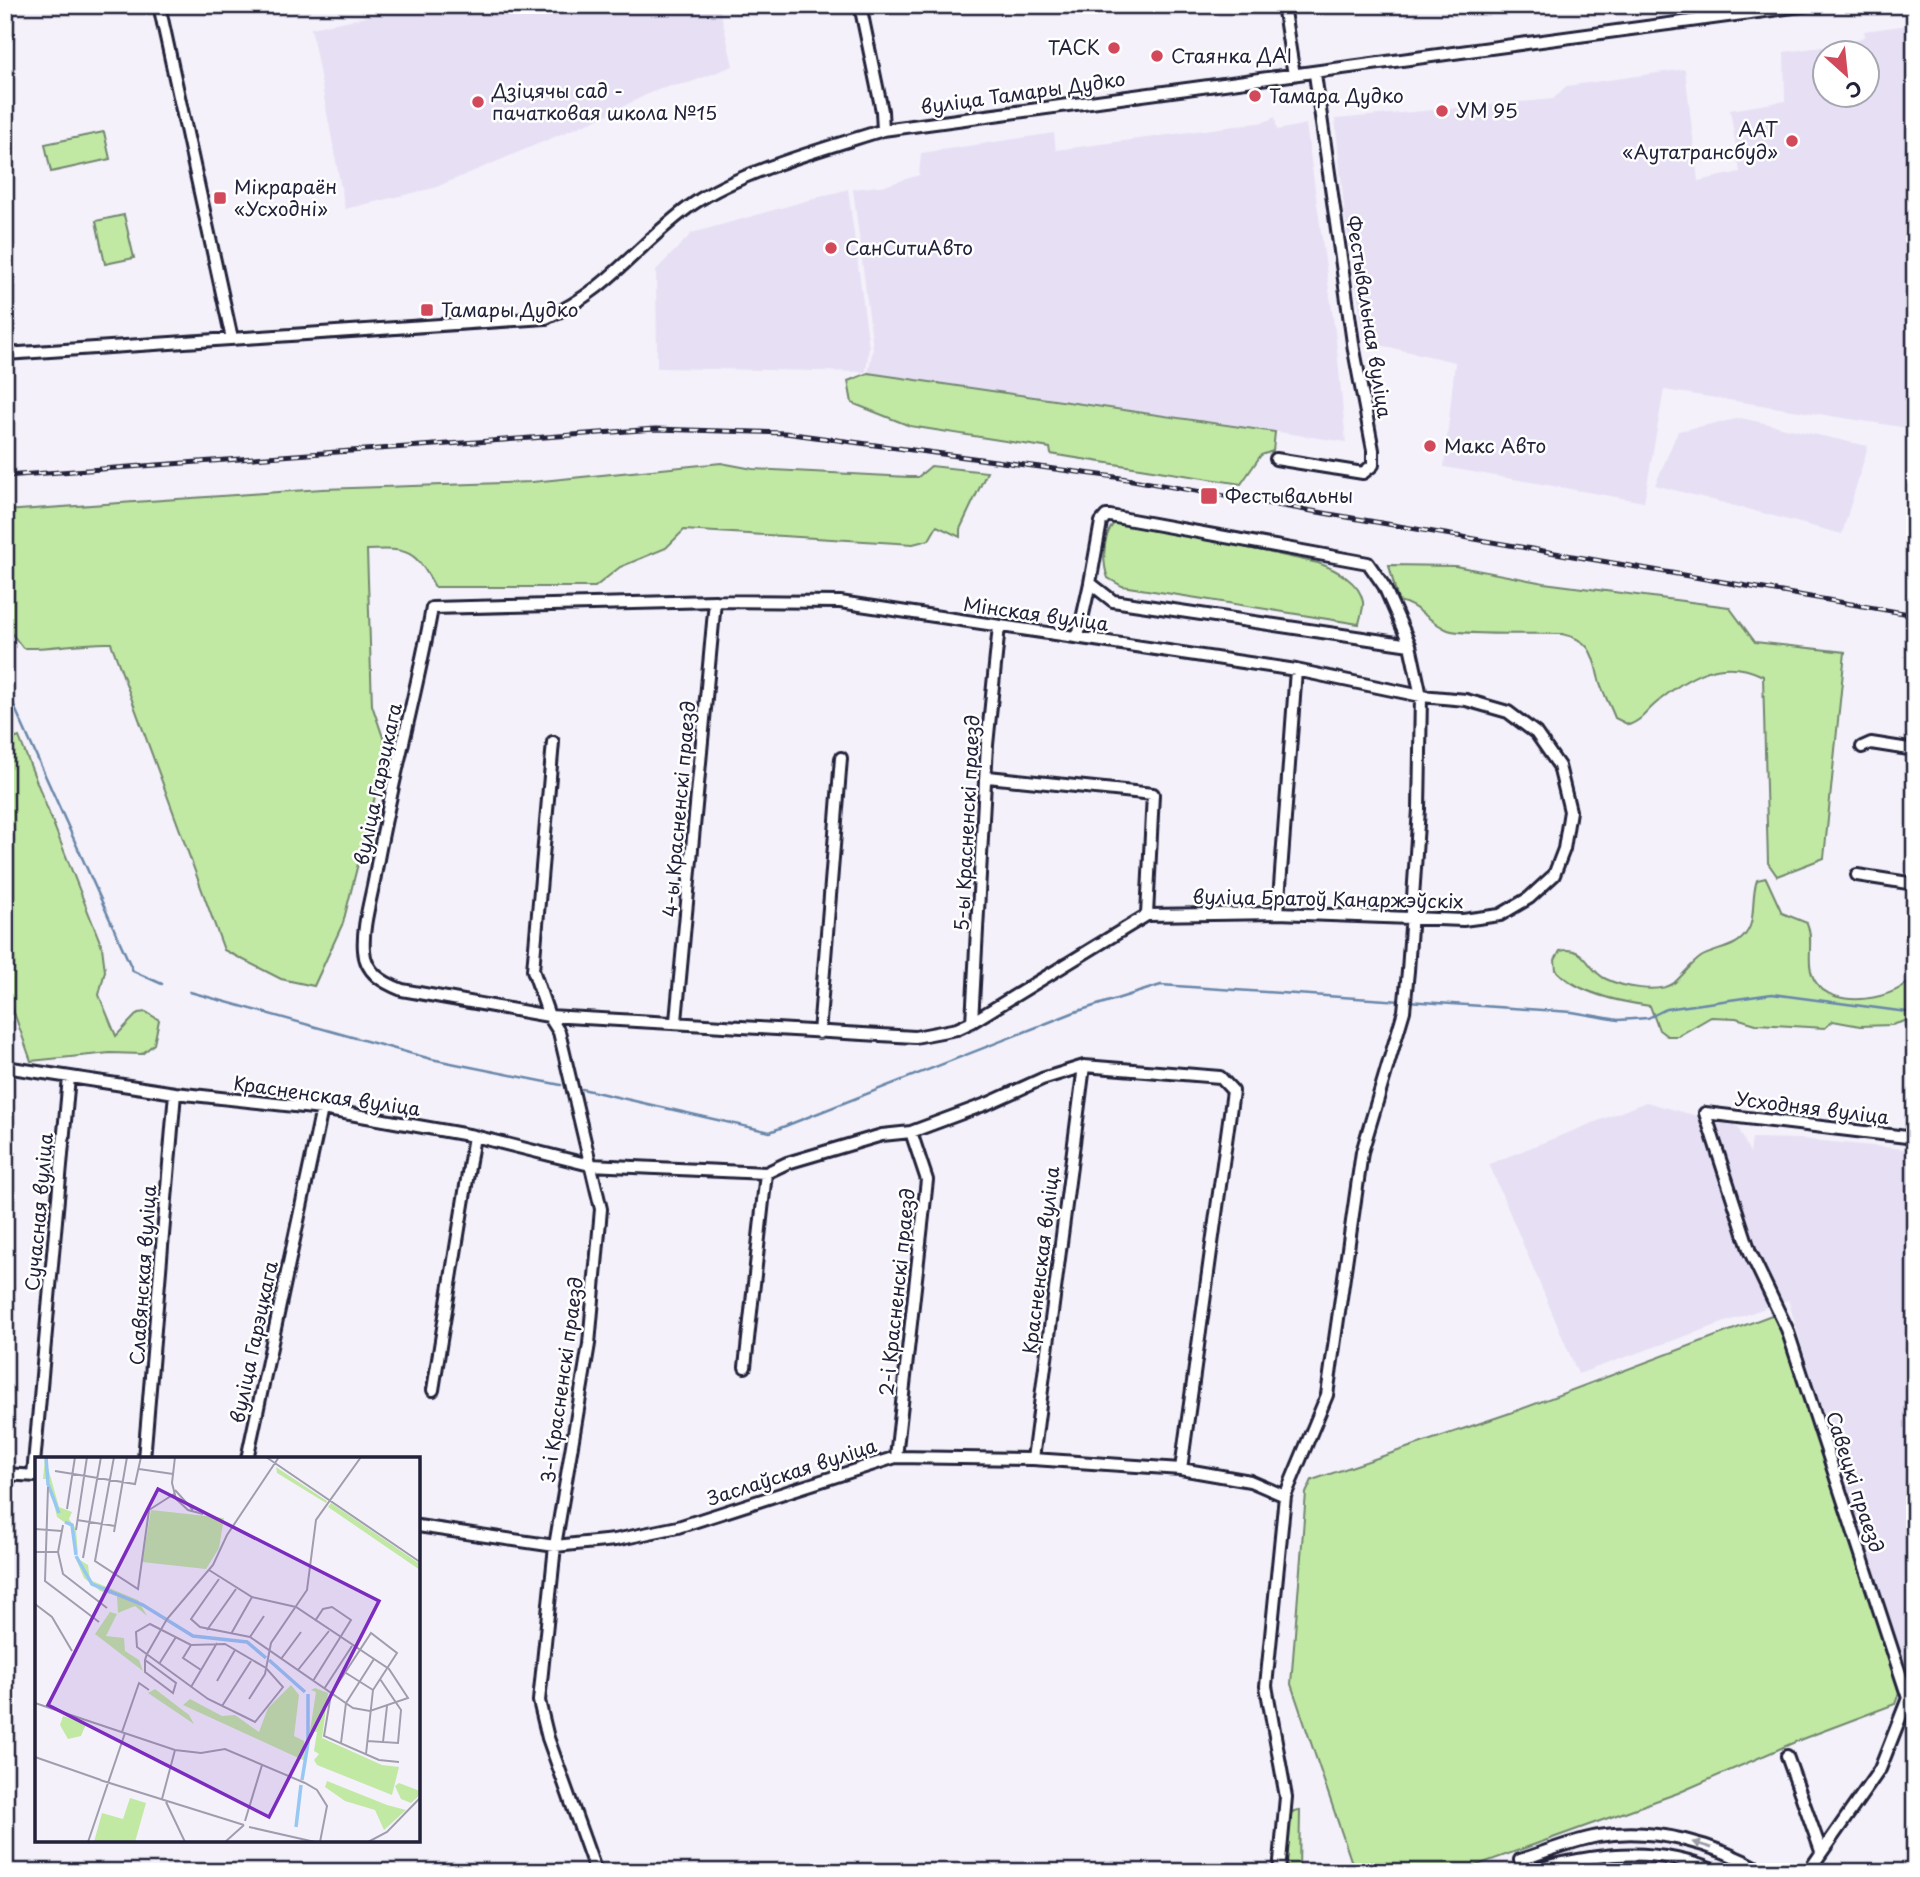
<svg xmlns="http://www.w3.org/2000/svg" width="1920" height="1877" font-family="'Playpen Sans',sans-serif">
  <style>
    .built { fill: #e7e0f4; fill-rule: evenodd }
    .green { fill: #c1e9a4; stroke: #728670; stroke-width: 2 }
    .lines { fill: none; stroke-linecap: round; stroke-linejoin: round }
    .stream { stroke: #6886a9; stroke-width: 2.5 }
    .minor-casing { stroke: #22223b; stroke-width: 16 }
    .minor { stroke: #fff; stroke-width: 10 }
    .rail-casing { stroke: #22223b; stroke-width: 5 }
    .rail { stroke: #fff; stroke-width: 2.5; stroke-dasharray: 8; stroke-linecap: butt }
    .oneway { fill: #9c9ca7 }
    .poi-dot { fill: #d1495b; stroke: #fff; stroke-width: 2.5 }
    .labels { text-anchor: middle; stroke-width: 5; stroke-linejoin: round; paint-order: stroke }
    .poi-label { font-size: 19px; fill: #22223b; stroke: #fff; text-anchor: start }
    .street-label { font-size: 19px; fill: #22223b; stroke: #fff }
    .inset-river { fill: none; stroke: #97c8f3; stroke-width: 3.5 }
    .inset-road { fill: none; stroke: #a09eae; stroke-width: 2 }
    .view { fill: #7b2cbf; fill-opacity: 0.15; stroke: #7b2cbf; stroke-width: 3.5 }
    .inset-edge { fill: none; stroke: #22223b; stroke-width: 3.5 }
  </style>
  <rect width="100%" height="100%" fill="#f4f1fa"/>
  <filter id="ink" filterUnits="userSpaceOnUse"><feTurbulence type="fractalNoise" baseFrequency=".0143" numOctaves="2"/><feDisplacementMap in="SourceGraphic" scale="14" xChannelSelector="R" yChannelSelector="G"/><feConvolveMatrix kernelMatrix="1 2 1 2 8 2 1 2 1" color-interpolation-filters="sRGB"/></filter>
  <g filter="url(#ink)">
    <!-- built -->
    <path class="built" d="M425 5H719L733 66 689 83 660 88 604 116 434 188 345 209 311 28Z
      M1915 24 1914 429 1664 390 1644 502 1444 467 1455 362 1365 342 1345 217 1335 119 1553 99 1566 86 1685 69 1698 181 1740 172 1730 110 1785 101 1784 52 1851 43 1865 36 1864 31ZM1826 52H1868V94H1826Z
      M1275 117 1277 130 1306 124 1336 339 1346 442 868 373 873 348 853 189 887 185 919 175 921 153 1054 133 1056 150 1264 122Z
      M848 189 869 347 866 372 657 368 656 270 692 233Z
      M1741 418 1868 446 1842 534 1655 485 1678 431Z
      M1646 1102 1738 1127 1750 1153 1752 1138 1801 1139 1915 1150V1721L1788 1300 1578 1374 1489 1164Z"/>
    <!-- green -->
    <path class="green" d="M104 132 110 159 51 172 45 144Z
      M124 215 134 258 105 264 96 221Z
      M868 373 1275 432 1273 451 1261 455 1241 484 1051 454 1050 448 910 426 852 403 848 381Z
      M721 463 753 469 909 477H918L931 466 987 472 960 529V537L937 526 929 540 913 544 684 530 666 548 620 567 595 587H435C415 550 409 548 367 550L372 705 387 749 343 923 314 986 281 979 224 950 111 643C81 642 53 649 23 648L5 625V511L322 489 532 482Z
      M1118 520 1318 563C1335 569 1360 582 1363 602 1364 608 1360 618 1359 624L1122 586 1108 578C1102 562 1102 531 1118 520Z
      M1389 565 1455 566 1544 583 1729 607 1755 642 1845 652 1824 858 1777 876 1768 863 1763 676C1721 655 1686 677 1654 705 1644 714 1642 720 1629 725L1615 718C1610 704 1601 690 1598 676 1593 652 1588 639 1562 634 1539 633 1465 636 1448 630 1428 622 1418 604 1398 601Z
      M19 737 102 947 105 971 99 995 116 1036 138 1013 146 1012 159 1020 154 1044 142 1054 110 1053 31 1061 5 987V742Z
      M1766 878 1782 913 1807 923C1815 941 1804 963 1815 981 1832 1011 1899 1000 1915 975V1018L1892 1025 1860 1026 1833 1021 1825 1028 1756 1024 1736 1018 1711 1017 1678 1036H1667L1659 1030 1650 1006C1620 1002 1578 994 1556 970L1555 960 1560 951C1587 945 1586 970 1606 979 1623 987 1658 994 1674 983 1683 975 1691 964 1701 957 1716 948 1737 949 1747 932 1756 919 1751 896 1757 880Z
      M1777 1313 1900 1690 1895 1704 1802 1739 1678 1793 1458 1872H1355L1291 1684 1306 1493 1312 1480 1516 1411Z
      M1300 1810 1299 1872H1286L1290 1815 1294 1811Z"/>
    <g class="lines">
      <!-- stream -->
      <path class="stream" d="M5 686 133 971 162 984
        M190 992 431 1059 561 1085
        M1407 1001 1572 1012 1618 1020 1648 1018 1666 1009 1772 994 1907 1012 1915 1009
        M582 1089 770 1132 1075 1012 1161 985 1401 1001"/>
      <!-- minor casing -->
      <g class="minor-casing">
        <path id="minor" d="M159 5 232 339
          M860 5 882 111 883 130
          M1283 5 1294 75
          M5 354 546 318C610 290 639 242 693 204 741 171 827 148 883 130L1809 5
          M1276 459 1363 473 1373 465V450L1354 350 1315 74
          M715 601 840 602 1296 670 1421 696 1466 700 1508 712 1536 733 1559 766 1570 811 1564 849 1554 875 1529 898 1500 915 1463 920 1278 913 1147 915 972 1022 957 1029 915 1037 549 1016 402 990C384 983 365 973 364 950 362 927 371 899 375 876 390 786 416 698 432 608Z
          M1078 637 1090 583
          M553 742 533 970 549 1016 559 1032 601 1209 589 1344 555 1546 539 1701 548 1738 596 1872
          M1862 747 1871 743 1915 750
          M988 777 1153 794 1147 915
          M1857 875 1915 884
          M1278 913 1296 670
          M676 1021 715 601
          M972 1022 987 745 999 626
          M819 1033 841 758
          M5 1067 175 1093 322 1109 474 1136 590 1165 766 1173 787 1163 882 1135 911 1132 989 1103 1042 1079 1084 1066 1220 1077 1233 1091 1181 1469
          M745 1367 766 1173
          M433 1390 474 1136
          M896 1457 927 1180 911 1132
          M144 1459 175 1093
          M247 1459 322 1109
          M1033 1459 1084 1066
          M5 1474 37 1476
          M33 1475 69 1077
          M418 1526 555 1546 615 1540 678 1527 896 1457 1033 1459 1181 1469 1250 1481 1285 1496
          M1787 1756 1821 1851
          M1279 1872 1286 1797 1266 1686 1285 1496 1327 1395 1362 1152 1404 1011 1408 971 1419 809 1421 696 1410 645 1384 586 1368 563 1110 516H1106L1101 522 1090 583 1113 601 1410 645
          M1525 1872 1520 1860C1546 1852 1571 1841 1598 1836 1654 1826 1716 1844 1765 1872
          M1527 1872C1591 1854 1653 1844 1717 1872
          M1808 1872 1880 1769 1908 1698 1787 1329 1750 1252 1705 1113 1915 1138"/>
      </g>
      <!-- minor -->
      <use href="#minor" class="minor"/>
      <!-- rail casing -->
      <g class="rail-casing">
        <path id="rail" d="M5 476 655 429 785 433 1115 477 1915 615"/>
      </g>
      <!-- rail -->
      <use href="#rail" class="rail"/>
    </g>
    <!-- one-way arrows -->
    <defs><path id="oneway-solid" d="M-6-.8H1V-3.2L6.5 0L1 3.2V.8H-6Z" transform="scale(1.75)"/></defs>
    <use class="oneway" href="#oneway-solid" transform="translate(1702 1845) rotate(-163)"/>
  </g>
  <!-- markers -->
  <g class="poi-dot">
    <circle cx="1114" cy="48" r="7"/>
    <circle cx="1157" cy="56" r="7"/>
    <circle cx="1255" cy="96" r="7"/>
    <circle cx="478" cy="102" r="7"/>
    <circle cx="1442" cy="111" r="7"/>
    <circle cx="1792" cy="141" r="7"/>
    <rect x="213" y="191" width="14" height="14" rx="3.5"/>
    <circle cx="831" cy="248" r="7"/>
    <rect x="420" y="303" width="14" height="14" rx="3.5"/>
    <circle cx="1430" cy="446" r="7"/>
    <rect x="1200" y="487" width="18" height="18" rx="3.5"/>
  </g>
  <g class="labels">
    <!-- poi labels -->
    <g class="poi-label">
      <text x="1100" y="55" text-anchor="end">ТАСК</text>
      <text x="1171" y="63">Стаянка ДАІ</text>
      <text x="492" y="98">Дзіцячы сад -<tspan x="492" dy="22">пачатковая школа №15</tspan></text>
      <text x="1269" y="103">Тамара Дудко</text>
      <text x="1456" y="118">УМ 95</text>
      <text x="1778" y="137" text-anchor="end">ААТ<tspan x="1778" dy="22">«Аутатрансбуд»</tspan></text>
      <text x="234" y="194">Мікрараён<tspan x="234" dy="22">«Усходні»</tspan></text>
      <text x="845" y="255">СанСитиАвто</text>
      <text x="441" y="317">Тамары Дудко</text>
      <text x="1444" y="453">Макс Авто</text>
      <text x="1225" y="503">Фестывальны</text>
    </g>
    <!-- street labels -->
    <g class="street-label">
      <text transform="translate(1023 93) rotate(-8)" y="7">вуліца Тамары Дудко</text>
      <text transform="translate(1369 317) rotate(81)" y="7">Фестывальная вуліца</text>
      <text transform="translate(1036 614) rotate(8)" y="7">Мінская вуліца</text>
      <text transform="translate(378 784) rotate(-78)" y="7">вуліца Гарэцкага</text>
      <text transform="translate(679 809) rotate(-85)" y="7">4-ы Красненскі праезд</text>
      <text transform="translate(967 823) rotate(-87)" y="7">5-ы Красненскі праезд</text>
      <text transform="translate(1328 899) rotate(1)" y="7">вуліца Братоў Канаржэўскіх</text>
      <text transform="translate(327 1096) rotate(8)" y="7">Красненская вуліца</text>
      <text transform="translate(1812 1108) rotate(7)" y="7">Усходняя вуліца</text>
      <text transform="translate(39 1212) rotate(-85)" y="7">Сучасная вуліца</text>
      <text transform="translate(1041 1260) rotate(-83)" y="7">Красненская вуліца</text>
      <text transform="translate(143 1275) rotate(-86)" y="7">Славянская вуліца</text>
      <text transform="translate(897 1292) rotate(-84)" y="7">2-і Красненскі праезд</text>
      <text transform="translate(254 1342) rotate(-78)" y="7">вуліца Гарэцкага</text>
      <text transform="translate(562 1380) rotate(-82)" y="7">3-і Красненскі праезд</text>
      <text transform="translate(792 1472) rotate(-18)" y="7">Заслаўская вуліца</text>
      <text transform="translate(1855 1482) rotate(72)" y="7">Савецкі праезд</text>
    </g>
  </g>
  <!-- overview -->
  <g transform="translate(35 1457)">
    <rect width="385" height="385" fill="#f4f1fa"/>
    <path d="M10 0 24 50 37 55 34 62 41 72 43 98 36 70 22 60 13 22H8ZM241 10 292 44 291 46 242 16ZM296 46 385 107V113L293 50ZM116 53 189 61 184 91 171 112 107 105ZM40 100 53 108 55 123 103 143 112 159 100 149 83 156 82 139 65 134 49 121ZM75 155 82 157 71 179 89 181 90 194 104 203 108 214 60 177ZM256 228 264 238 259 279 269 284 270 304 148 248 155 242 187 259 200 258 224 275 233 251ZM280 231 293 236 287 281 347 308 364 310 357 338 282 308 279 303 284 297 279 294 282 275 275 274 281 235 276 233ZM120 232 154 258 159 267 113 236ZM28 259 51 267 46 279 33 282 25 268ZM292 324 352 348 371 353 349 373 340 353 310 344 290 330ZM364 326 385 334V338L376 346 366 342 360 329ZM95 341 111 346 100 385H59L67 356 88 362Z" fill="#c1e9a4"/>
    <path class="inset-river" d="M11 0 13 27 24 56M30 65 37 68 41 98M41 99 57 127 108 148 158 179 212 185 231 201M234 203 270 235M267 323 273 286V237M261 370 266 328"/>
    <path class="inset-road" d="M79 0 60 104 103 132 114 53 139 37M140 0 137 26 141 42 153 53 168 57M231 0 385 105M104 12 138 17M20 14 100 27 106 0M13 30 10 124 64 165M140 33 158 53M32 52 40 0M42 63 80 69M0 72 27 74M41 73 52 0M79 75 92 0M0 95H23M23 95 28 117 72 151M23 95 28 68M48 101 66 0M174 113 217 140 261 150 354 212 373 241 335 254 318 251 215 180 165 170 156 162 184 122M0 147 17 160 37 194M115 167 156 188 190 187 231 211 248 230 220 265 210 260 173 242 102 190 101 175ZM172 173 201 132M196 177 217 140M215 180 229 159M156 188 148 201 166 213M246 202 266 175M110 203 141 226 138 236 110 215V203L112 197 132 162 178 108 192 78 244 0M124 207 141 180M263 213 294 174M311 216 338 233M182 224 200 193M278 224 316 163 297 150 288 152 280 164M156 230 182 186M289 232 317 189M214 242 230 217 236 186 272 133 281 63 326 0M0 246 140 293 166 296 190 292 270 326 282 333 292 349 285 385M187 249 216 204M87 275 104 226 114 233M332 284 363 286 366 253 345 222M348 285 352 249M306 286 311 246 339 202M331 297 338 233 362 196 336 176 296 237 289 279 344 303 364 305M0 300 66 323M65 323 209 368M127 342 140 293M131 345 150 385M210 364 227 308M214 370 280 385M53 385 90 276M190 385 209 368M333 385 352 375 385 341"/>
    <path class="view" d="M123 32 344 144 234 360 13 248Z"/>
    <rect width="385" height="385" class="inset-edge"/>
  </g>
  <!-- margin -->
  <rect width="1920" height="1877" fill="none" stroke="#fff" stroke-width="28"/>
  <rect x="14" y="14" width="1892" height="1849" fill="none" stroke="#22223b" stroke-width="2.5" filter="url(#ink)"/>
  <!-- north arrow -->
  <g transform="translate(1846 74) rotate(153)"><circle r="33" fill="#ffffff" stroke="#a7a7b1" stroke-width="2"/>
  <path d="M0-5L12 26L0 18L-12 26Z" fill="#d1495b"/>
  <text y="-10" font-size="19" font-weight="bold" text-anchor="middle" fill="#22223b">С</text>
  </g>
</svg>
